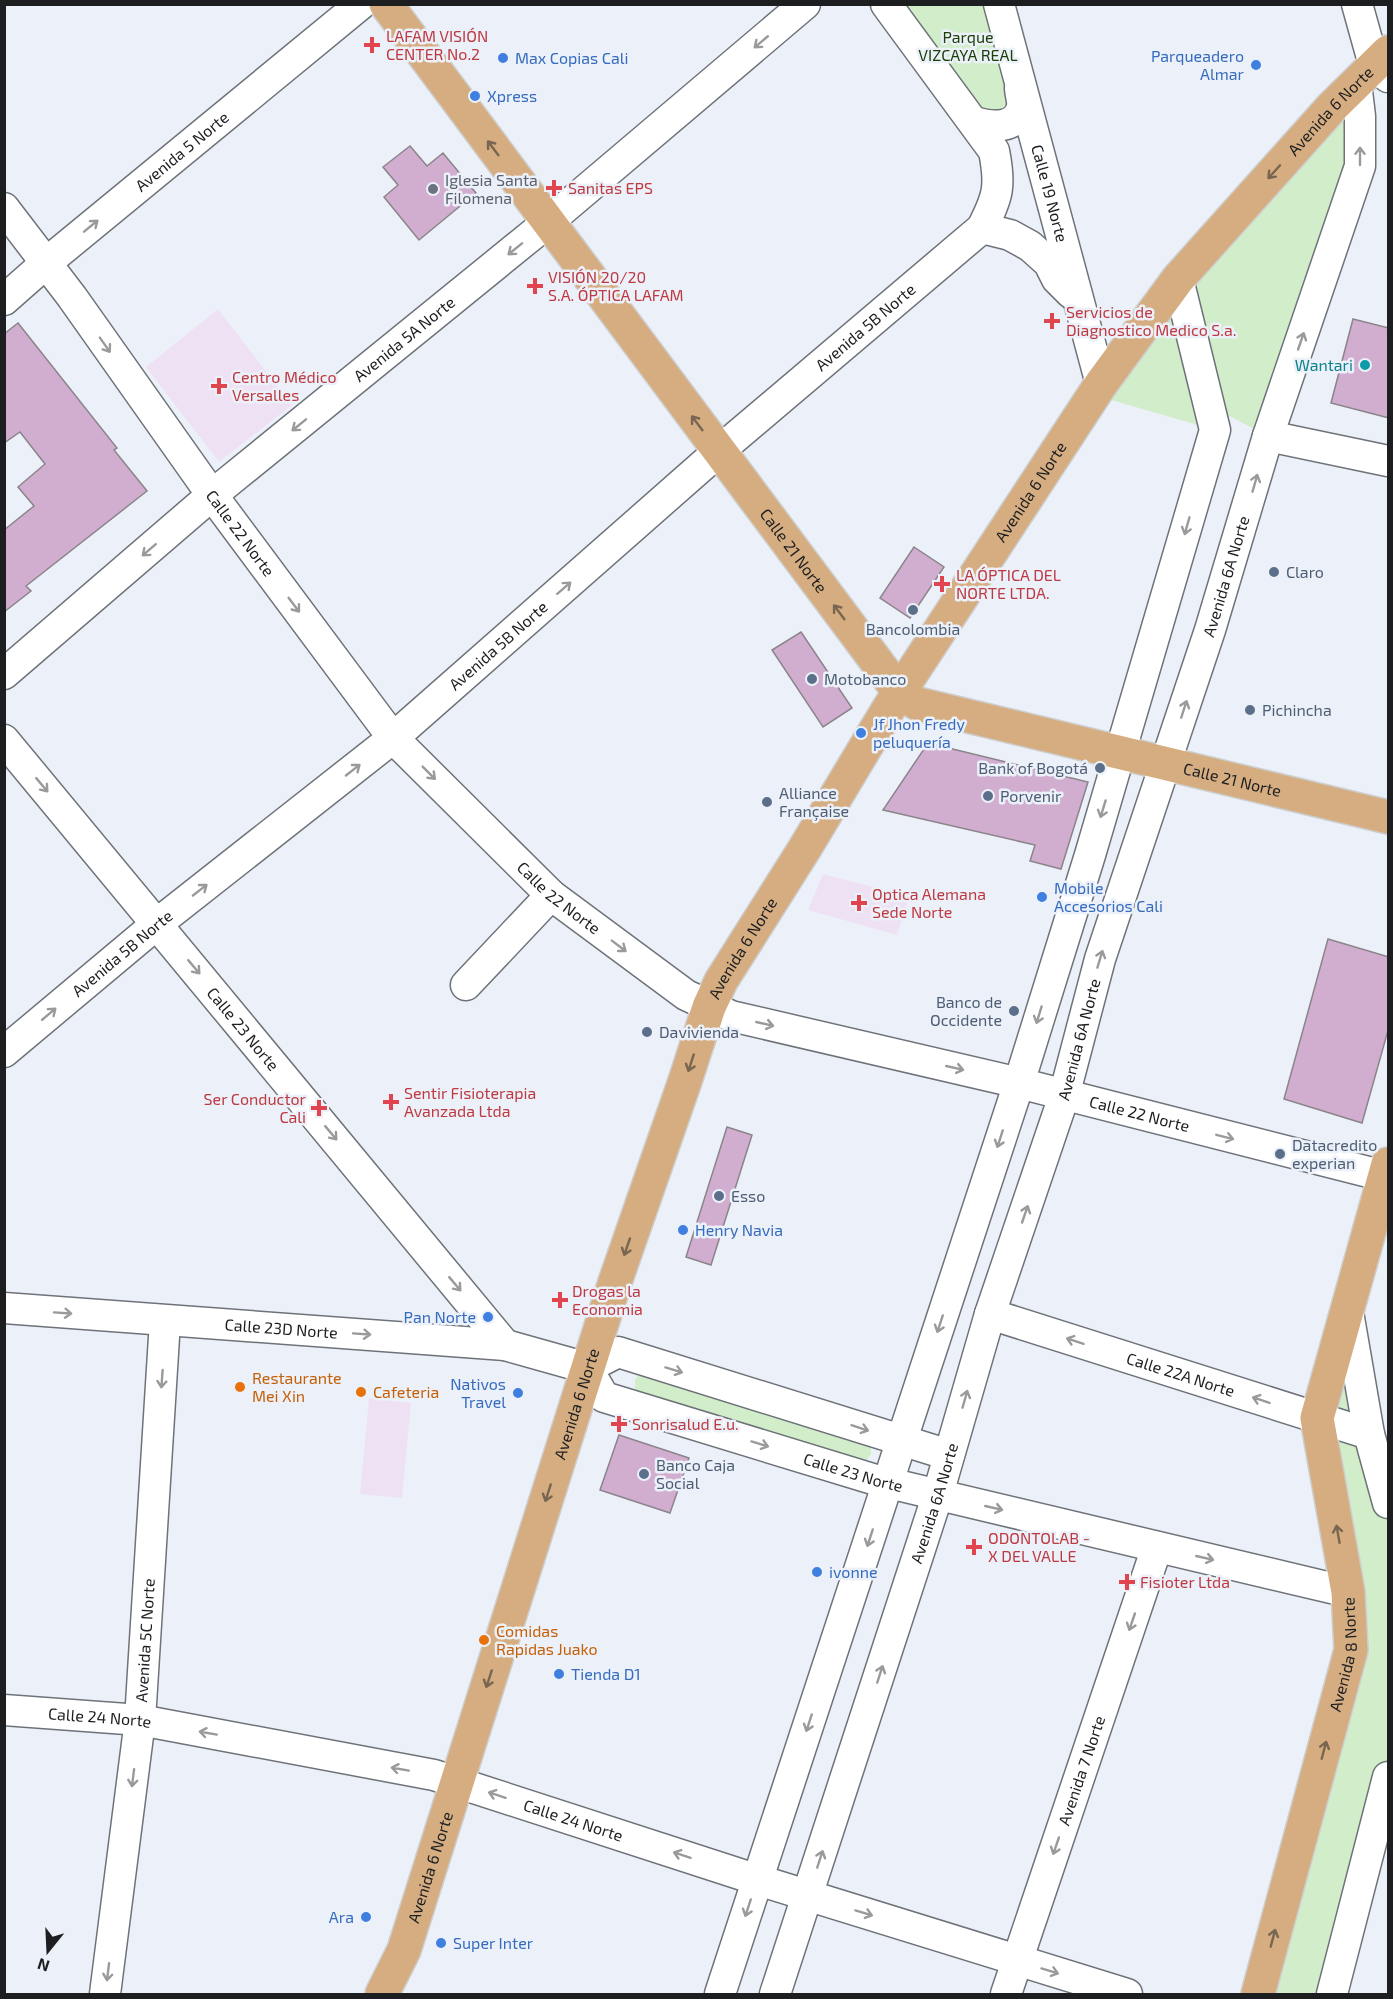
<svg xmlns="http://www.w3.org/2000/svg" width="1393" height="1999" font-family="'Exo 2',sans-serif">
  <style>
    .medical { fill: #efe1f4 }
    .green { fill: #d2edc9 }
    .building { fill: #d1aed0; stroke: #8b848a; stroke-width: 1.5 }
    .lines { fill: none; stroke-linecap: round; stroke-linejoin: round }
    .minor-casing { stroke: #6e7279; stroke-width: 33 }
    .major-casing { stroke: #cdcece; stroke-width: 36 }
    .minor { stroke: #fff; stroke-width: 30 }
    .major { stroke: #d6ad81; stroke-width: 33 }
    .oneway { stroke: #999a9b }
    .oneway2 { stroke: #796650 }
    .health-dot { fill: #e0444e; stroke: #ecf1f9; stroke-width: 2 }
    .shop-dot { fill: #3f7fe0; stroke: #ecf1f9; stroke-width: 2 }
    .worship-dot { fill: #6b7280; stroke: #ecf1f9; stroke-width: 2 }
    .culture-dot { fill: #0f9aa8; stroke: #ecf1f9; stroke-width: 2 }
    .service-dot { fill: #5c6f8a; stroke: #ecf1f9; stroke-width: 2 }
    .food-dot { fill: #e8710a; stroke: #ecf1f9; stroke-width: 2 }
    .labels { text-anchor: middle; stroke-width: 5; stroke-linejoin: round; paint-order: stroke }
    .health-label { font-size: 16px; fill: #be3a42; stroke: #ecf1f9; text-anchor: start }
    .park-label { font-size: 16px; fill: #1c400a; stroke: #ecf1f9 }
    .shop-label { font-size: 16px; fill: #366cbe; stroke: #ecf1f9; text-anchor: start }
    .street-label { font-size: 16px; fill: #1c1e20; stroke: #ecf1f9 }
    .worship-label { font-size: 16px; fill: #5b616d; stroke: #ecf1f9; text-anchor: start }
    .culture-label { font-size: 16px; fill: #0d838f; stroke: #ecf1f9; text-anchor: end }
    .service-label { font-size: 16px; fill: #4e5e75; stroke: #ecf1f9; text-anchor: start }
    .food-label { font-size: 16px; fill: #c56008; stroke: #ecf1f9; text-anchor: start }
  </style>
  <rect width="100%" height="100%" fill="#ecf1f9"/>
  <!-- medical -->
  <path class="medical" d="M218 309 292 405 219 462 146 367Z
    M823 874 909 896 897 935 808 910Z
    M369 1398 411 1403 402 1498 360 1494Z"/>
  <!-- green -->
  <path class="green" d="M886 5H999L1022 106 990 127Z
    M1332 107 1360 116 1268 436 1210 406 1215 430 1094 395Z
    M1348 1312 1388 1503V1777L1332 1994H1258L1351 1650 1317 1418Z
    M640 1373 871 1441V1454L864 1464 635 1393V1380Z"/>
  <!-- building -->
  <path class="building" d="M410 146 427 166 443 153 476 193 419 240 384 197 398 185 383 167Z
    M1353 319 1389 328V418L1331 403Z
    M18 323 117 448 114 450 147 491 26 586 31 591 4 612V530L34 506 18 487 45 464 20 432 4 443V334Z
    M914 547 944 567 910 618 880 598Z
    M801 632 852 708 823 727 772 650Z
    M928 743 1088 782 1061 869 1030 861 1035 845 883 810Z
    M1328 939 1389 957V1027L1362 1123 1284 1099Z
    M727 1127 752 1135 711 1265 686 1257Z
    M619 1435 689 1458 670 1513 600 1490Z"/>
  <g class="lines">
    <!-- minor casing -->
    <g class="minor-casing">
      <g id="minor">
        <path id="s1" d="M999 4 1101 384"/>
        <path d="M1357 4 1374 65 1388 77"/>
        <path d="M974 122C991 127 1017 130 1022 107 1023 101 1020 93 1020 88"/>
        <path id="s2" d="M4 208 72 297 212 495 393 738 551 895 686 995 731 1016 1019 1083 1388 1177"/>
        <path d="M982 228 1010 235 1030 246 1049 263 1057 279 1071 293"/>
        <path id="s3" d="M4 300 46 263 361 4"/>
        <path d="M1268 436 1388 461"/>
        <path id="s4" d="M4 674 212 495 548 222 805 4"/>
        <path id="s5" d="M4 740 505 1345"/>
        <path d="M466 985 551 895"/>
        <path id="s6" d="M4 1052 158 923 393 738 719 451 982 228C998 197 1001 186 994 151L886 4"/>
        <path id="s7" d="M4 1308 505 1345 587 1368 618 1352 949 1455"/>
        <path d="M1348 1312 1369 1434 1388 1503"/>
        <path id="s8" d="M990 1314 1369 1434"/>
        <path id="s9" d="M587 1368 604 1397 876 1480 1348 1592"/>
        <path id="s10" d="M4 1710 140 1720 434 1775 758 1880 1127 1994"/>
        <path id="s11" d="M105 1994 140 1720 165 1321"/>
        <path d="M720 1994 1019 1083 1090 855 1215 430 1178 279"/>
        <path id="s12" d="M775 1994 938 1494 990 1314 1064 1096 1100 959 1210 630 1268 436 1360 166V116L1356 83"/>
        <path id="s13" d="M1006 1994 1157 1547"/>
        <path d="M1332 1994 1388 1777"/>
      </g>
    </g>
    <!-- major casing -->
    <g class="major-casing">
      <g id="major">
        <path id="s14" d="M386 4 900 693 918 704 1388 817"/>
        <path id="s15" d="M382 1994 404 1950 615 1282 685 1081 709 1007 721 981 805 848 889 708 1101 384 1178 279 1332 107 1388 52"/>
        <path id="s16" d="M1258 1994 1351 1650 1348 1592 1317 1418 1388 1164"/>
      </g>
    </g>
    <!-- minor -->
    <use href="#minor" class="minor"/>
    <!-- major -->
    <use href="#major" class="major"/>
  </g>
  <!-- one-way arrows -->
  <defs><path id="oneway-shaft" d="M-6 0H5M1.5-3L5.5 0L1.5 3" fill="none" stroke-width="1.6" stroke-linecap="round" stroke-linejoin="round" transform="scale(1.5)"/></defs>
  <g class="oneway">
    <use href="#oneway-shaft" transform="translate(761 42) rotate(140)"/>
    <use href="#oneway-shaft" transform="translate(1360 156) rotate(-90)"/>
    <use href="#oneway-shaft" transform="translate(91 226) rotate(-39)"/>
    <use href="#oneway-shaft" transform="translate(515 249) rotate(141)"/>
    <use href="#oneway-shaft" transform="translate(1301 341) rotate(-71)"/>
    <use href="#oneway-shaft" transform="translate(105 345) rotate(55)"/>
    <use href="#oneway-shaft" transform="translate(299 425) rotate(141)"/>
    <use href="#oneway-shaft" transform="translate(1255 483) rotate(-74)"/>
    <use href="#oneway-shaft" transform="translate(1187 526) rotate(106)"/>
    <use href="#oneway-shaft" transform="translate(149 550) rotate(139)"/>
    <use href="#oneway-shaft" transform="translate(564 588) rotate(-41)"/>
    <use href="#oneway-shaft" transform="translate(294 605) rotate(53)"/>
    <use href="#oneway-shaft" transform="translate(1184 709) rotate(-72)"/>
    <use href="#oneway-shaft" transform="translate(353 770) rotate(-38)"/>
    <use href="#oneway-shaft" transform="translate(429 773) rotate(45)"/>
    <use href="#oneway-shaft" transform="translate(42 785) rotate(50)"/>
    <use href="#oneway-shaft" transform="translate(1103 809) rotate(107)"/>
    <use href="#oneway-shaft" transform="translate(200 890) rotate(-38)"/>
    <use href="#oneway-shaft" transform="translate(619 946) rotate(37)"/>
    <use href="#oneway-shaft" transform="translate(1100 959) rotate(-73)"/>
    <use href="#oneway-shaft" transform="translate(194 967) rotate(50)"/>
    <use href="#oneway-shaft" transform="translate(49 1014) rotate(-40)"/>
    <use href="#oneway-shaft" transform="translate(1039 1015) rotate(107)"/>
    <use href="#oneway-shaft" transform="translate(765 1024) rotate(13)"/>
    <use href="#oneway-shaft" transform="translate(955 1068) rotate(13)"/>
    <use href="#oneway-shaft" transform="translate(331 1133) rotate(50)"/>
    <use href="#oneway-shaft" transform="translate(1225 1137) rotate(14)"/>
    <use href="#oneway-shaft" transform="translate(1000 1139) rotate(108)"/>
    <use href="#oneway-shaft" transform="translate(1025 1214) rotate(-71)"/>
    <use href="#oneway-shaft" transform="translate(455 1284) rotate(50)"/>
    <use href="#oneway-shaft" transform="translate(63 1313) rotate(4)"/>
    <use href="#oneway-shaft" transform="translate(940 1324) rotate(108)"/>
    <use href="#oneway-shaft" transform="translate(362 1334) rotate(4)"/>
    <use href="#oneway-shaft" transform="translate(1075 1341) rotate(-162)"/>
    <use href="#oneway-shaft" transform="translate(674 1370) rotate(17)"/>
    <use href="#oneway-shaft" transform="translate(162 1379) rotate(94)"/>
    <use href="#oneway-shaft" transform="translate(965 1399) rotate(-74)"/>
    <use href="#oneway-shaft" transform="translate(1261 1400) rotate(-162)"/>
    <use href="#oneway-shaft" transform="translate(860 1428) rotate(18)"/>
    <use href="#oneway-shaft" transform="translate(760 1444) rotate(17)"/>
    <use href="#oneway-shaft" transform="translate(994 1508) rotate(13)"/>
    <use href="#oneway-shaft" transform="translate(870 1538) rotate(108)"/>
    <use href="#oneway-shaft" transform="translate(1205 1558) rotate(13)"/>
    <use href="#oneway-shaft" transform="translate(1132 1622) rotate(109)"/>
    <use href="#oneway-shaft" transform="translate(880 1674) rotate(-72)"/>
    <use href="#oneway-shaft" transform="translate(809 1723) rotate(108)"/>
    <use href="#oneway-shaft" transform="translate(208 1733) rotate(-170)"/>
    <use href="#oneway-shaft" transform="translate(400 1769) rotate(-170)"/>
    <use href="#oneway-shaft" transform="translate(133 1778) rotate(97)"/>
    <use href="#oneway-shaft" transform="translate(497 1795) rotate(-162)"/>
    <use href="#oneway-shaft" transform="translate(1056 1846) rotate(109)"/>
    <use href="#oneway-shaft" transform="translate(682 1855) rotate(-162)"/>
    <use href="#oneway-shaft" transform="translate(820 1859) rotate(-72)"/>
    <use href="#oneway-shaft" transform="translate(748 1908) rotate(108)"/>
    <use href="#oneway-shaft" transform="translate(864 1913) rotate(17)"/>
    <use href="#oneway-shaft" transform="translate(1050 1971) rotate(17)"/>
    <use href="#oneway-shaft" transform="translate(108 1972) rotate(97)"/>
  </g>
  <g class="oneway2">
    <use href="#oneway-shaft" transform="translate(493 148) rotate(-127)"/>
    <use href="#oneway-shaft" transform="translate(1274 172) rotate(132)"/>
    <use href="#oneway-shaft" transform="translate(697 423) rotate(-127)"/>
    <use href="#oneway-shaft" transform="translate(839 612) rotate(-127)"/>
    <use href="#oneway-shaft" transform="translate(691 1063) rotate(108)"/>
    <use href="#oneway-shaft" transform="translate(627 1247) rotate(109)"/>
    <use href="#oneway-shaft" transform="translate(548 1493) rotate(108)"/>
    <use href="#oneway-shaft" transform="translate(1338 1534) rotate(-100)"/>
    <use href="#oneway-shaft" transform="translate(489 1679) rotate(108)"/>
    <use href="#oneway-shaft" transform="translate(1324 1750) rotate(-75)"/>
    <use href="#oneway-shaft" transform="translate(1273 1938) rotate(-75)"/>
  </g>
  <!-- markers -->
  <g class="health-dot">
    <path d="M369 36h6v6h6v6h-6v6h-6v-6h-6v-6h6z"/>
    <path d="M551 179h6v6h6v6h-6v6h-6v-6h-6v-6h6z"/>
    <path d="M532 277h6v6h6v6h-6v6h-6v-6h-6v-6h6z"/>
    <path d="M1049 312h6v6h6v6h-6v6h-6v-6h-6v-6h6z"/>
    <path d="M216 377h6v6h6v6h-6v6h-6v-6h-6v-6h6z"/>
    <path d="M939 575h6v6h6v6h-6v6h-6v-6h-6v-6h6z"/>
    <path d="M856 894h6v6h6v6h-6v6h-6v-6h-6v-6h6z"/>
    <path d="M388 1093h6v6h6v6h-6v6h-6v-6h-6v-6h6z"/>
    <path d="M316 1099h6v6h6v6h-6v6h-6v-6h-6v-6h6z"/>
    <path d="M557 1291h6v6h6v6h-6v6h-6v-6h-6v-6h6z"/>
    <path d="M616 1415h6v6h6v6h-6v6h-6v-6h-6v-6h6z"/>
    <path d="M971 1538h6v6h6v6h-6v6h-6v-6h-6v-6h6z"/>
    <path d="M1124 1573h6v6h6v6h-6v6h-6v-6h-6v-6h6z"/>
  </g>
  <g class="shop-dot">
    <circle cx="503" cy="58" r="6"/>
    <circle cx="1256" cy="65" r="6"/>
    <circle cx="475" cy="96" r="6"/>
    <circle cx="861" cy="733" r="6"/>
    <circle cx="1042" cy="897" r="6"/>
    <circle cx="683" cy="1230" r="6"/>
    <circle cx="488" cy="1317" r="6"/>
    <circle cx="518" cy="1393" r="6"/>
    <circle cx="817" cy="1572" r="6"/>
    <circle cx="559" cy="1674" r="6"/>
    <circle cx="366" cy="1917" r="6"/>
    <circle cx="441" cy="1943" r="6"/>
  </g>
  <circle class="worship-dot" cx="433" cy="189" r="6"/>
  <circle class="culture-dot" cx="1365" cy="365" r="6"/>
  <g class="service-dot">
    <circle cx="1274" cy="572" r="6"/>
    <circle cx="913" cy="610" r="6"/>
    <circle cx="812" cy="679" r="6"/>
    <circle cx="1250" cy="710" r="6"/>
    <circle cx="1100" cy="768" r="6"/>
    <circle cx="988" cy="796" r="6"/>
    <circle cx="767" cy="802" r="6"/>
    <circle cx="1014" cy="1011" r="6"/>
    <circle cx="647" cy="1032" r="6"/>
    <circle cx="1280" cy="1154" r="6"/>
    <circle cx="719" cy="1196" r="6"/>
    <circle cx="644" cy="1474" r="6"/>
  </g>
  <g class="food-dot">
    <circle cx="240" cy="1387" r="6"/>
    <circle cx="361" cy="1392" r="6"/>
    <circle cx="484" cy="1640" r="6"/>
  </g>
  <g class="labels">
    <!-- health labels -->
    <g class="health-label">
      <text x="386" y="42">LAFAM VISIÓN<tspan x="386" dy="18">CENTER No.2</tspan></text>
      <text x="568" y="194">Sanitas EPS</text>
      <text x="548" y="283">VISIÓN 20/20<tspan x="548" dy="18">S.A. ÓPTICA LAFAM</tspan></text>
      <text x="1066" y="318">Servicios de<tspan x="1066" dy="18">Diagnostico Medico S.a.</tspan></text>
      <text x="232" y="383">Centro Médico<tspan x="232" dy="18">Versalles</tspan></text>
      <text x="956" y="581">LA ÓPTICA DEL<tspan x="956" dy="18">NORTE LTDA.</tspan></text>
      <text x="872" y="900">Optica Alemana<tspan x="872" dy="18">Sede Norte</tspan></text>
      <text x="404" y="1099">Sentir Fisioterapia<tspan x="404" dy="18">Avanzada Ltda</tspan></text>
      <text x="306" y="1105" text-anchor="end">Ser Conductor<tspan x="306" dy="18">Cali</tspan></text>
      <text x="572" y="1297">Drogas la<tspan x="572" dy="18">Economia</tspan></text>
      <text x="632" y="1430">Sonrisalud E.u.</text>
      <text x="988" y="1544">ODONTOLAB -<tspan x="988" dy="18">X DEL VALLE</tspan></text>
      <text x="1140" y="1588">Fisioter Ltda</text>
    </g>
    <!-- park labels -->
    <g class="park-label">
      <text x="968" y="43">Parque<tspan x="968" dy="18">VIZCAYA REAL</tspan></text>
    </g>
    <!-- shop labels -->
    <g class="shop-label">
      <text x="1244" y="62" text-anchor="end">Parqueadero<tspan x="1244" dy="18">Almar</tspan></text>
      <text x="515" y="64">Max Copias Cali</text>
      <text x="487" y="102">Xpress</text>
      <text x="873" y="730">Jf Jhon Fredy<tspan x="873" dy="18">peluquería</tspan></text>
      <text x="1054" y="894">Mobile<tspan x="1054" dy="18">Accesorios Cali</tspan></text>
      <text x="695" y="1236">Henry Navia</text>
      <text x="476" y="1323" text-anchor="end">Pan Norte</text>
      <text x="506" y="1390" text-anchor="end">Nativos<tspan x="506" dy="18">Travel</tspan></text>
      <text x="829" y="1578">ivonne</text>
      <text x="571" y="1680">Tienda D1</text>
      <text x="354" y="1923" text-anchor="end">Ara</text>
      <text x="453" y="1949">Super Inter</text>
    </g>
    <!-- street labels -->
    <g class="street-label">
      <text dy="6" stroke="none"><textPath href="#s15" startOffset="2134">Avenida 6 Norte</textPath></text>
      <text dy="6" stroke="none"><textPath href="#s3" startOffset="232">Avenida 5 Norte</textPath></text>
      <text dy="6" stroke="none"><textPath href="#s1" startOffset="196">Calle 19 Norte</textPath></text>
      <text dy="6" stroke="none"><textPath href="#s6" startOffset="1126">Avenida 5B Norte</textPath></text>
      <text dy="6" stroke="none"><textPath href="#s4" startOffset="522">Avenida 5A Norte</textPath></text>
      <text dy="6" stroke="none"><textPath href="#s15" startOffset="1648">Avenida 6 Norte</textPath></text>
      <text dy="6" stroke="none"><textPath href="#s2" startOffset="402">Calle 22 Norte</textPath></text>
      <text dy="6" stroke="none"><textPath href="#s14" startOffset="682">Calle 21 Norte</textPath></text>
      <text dy="6" stroke="none"><textPath href="#s12" startOffset="1488">Avenida 6A Norte</textPath></text>
      <text dy="6" stroke="none"><textPath href="#s6" startOffset="640">Avenida 5B Norte</textPath></text>
      <text dy="6" stroke="none"><textPath href="#s14" startOffset="1204">Calle 21 Norte</textPath></text>
      <text dy="6" stroke="none"><textPath href="#s2" startOffset="888">Calle 22 Norte</textPath></text>
      <text dy="6" stroke="none"><textPath href="#s15" startOffset="1108">Avenida 6 Norte</textPath></text>
      <text dy="6" stroke="none"><textPath href="#s6" startOffset="154">Avenida 5B Norte</textPath></text>
      <text dy="6" stroke="none"><textPath href="#s5" startOffset="375">Calle 23 Norte</textPath></text>
      <text dy="6" stroke="none"><textPath href="#s12" startOffset="1002">Avenida 6A Norte</textPath></text>
      <text dy="6" stroke="none"><textPath href="#s2" startOffset="1518">Calle 22 Norte</textPath></text>
      <text dy="6" stroke="none"><textPath href="#s7" startOffset="278">Calle 23D Norte</textPath></text>
      <text dy="6" stroke="none"><textPath href="#s8" startOffset="200">Calle 22A Norte</textPath></text>
      <text dy="6" stroke="none"><textPath href="#s15" startOffset="622">Avenida 6 Norte</textPath></text>
      <text dy="6" stroke="none"><textPath href="#s9" startOffset="294">Calle 23 Norte</textPath></text>
      <text dy="6" stroke="none"><textPath href="#s12" startOffset="516">Avenida 6A Norte</textPath></text>
      <text dy="6" stroke="none"><textPath href="#s11" startOffset="356">Avenida 5C Norte</textPath></text>
      <text dy="6" stroke="none"><textPath href="#s16" startOffset="351">Avenida 8 Norte</textPath></text>
      <text dy="6" stroke="none"><textPath href="#s10" startOffset="96">Calle 24 Norte</textPath></text>
      <text dy="6" stroke="none"><textPath href="#s13" startOffset="236">Avenida 7 Norte</textPath></text>
      <text dy="6" stroke="none"><textPath href="#s10" startOffset="582">Calle 24 Norte</textPath></text>
      <text dy="6" stroke="none"><textPath href="#s15" startOffset="136">Avenida 6 Norte</textPath></text>
    </g>
    <!-- worship labels -->
    <g class="worship-label">
      <text x="445" y="186">Iglesia Santa<tspan x="445" dy="18">Filomena</tspan></text>
    </g>
    <!-- culture labels -->
    <g class="culture-label">
      <text x="1353" y="371">Wantari</text>
    </g>
    <!-- service labels -->
    <g class="service-label">
      <text x="1286" y="578">Claro</text>
      <text x="913" y="635" text-anchor="middle">Bancolombia</text>
      <text x="824" y="685">Motobanco</text>
      <text x="1262" y="716">Pichincha</text>
      <text x="1088" y="774" text-anchor="end">Bank of Bogotá</text>
      <text x="779" y="799">Alliance<tspan x="779" dy="18">Française</tspan></text>
      <text x="1000" y="802">Porvenir</text>
      <text x="1002" y="1008" text-anchor="end">Banco de<tspan x="1002" dy="18">Occidente</tspan></text>
      <text x="659" y="1038">Davivienda</text>
      <text x="1292" y="1151">Datacredito<tspan x="1292" dy="18">experian</tspan></text>
      <text x="731" y="1202">Esso</text>
      <text x="656" y="1471">Banco Caja<tspan x="656" dy="18">Social</tspan></text>
    </g>
    <!-- food labels -->
    <g class="food-label">
      <text x="252" y="1384">Restaurante<tspan x="252" dy="18">Mei Xin</tspan></text>
      <text x="373" y="1398">Cafeteria</text>
      <text x="496" y="1637">Comidas<tspan x="496" dy="18">Rapidas Juako</tspan></text>
    </g>
  </g>
  <!-- border -->
  <rect width="1393" height="1999" fill="none" stroke="#1c1e20" stroke-width="12"/>
  <!-- north arrow -->
  <g transform="translate(48 1951) rotate(198)" stroke="#ecf1f9" stroke-width="4.5" paint-order="stroke">
  <path d="M0-4.5L10 22L0 15L-10 22Z" fill="#1c1e20"/>
  <text y="-9" font-size="16" font-weight="bold" text-anchor="middle" fill="#1c1e20">N</text>
  </g>
</svg>
